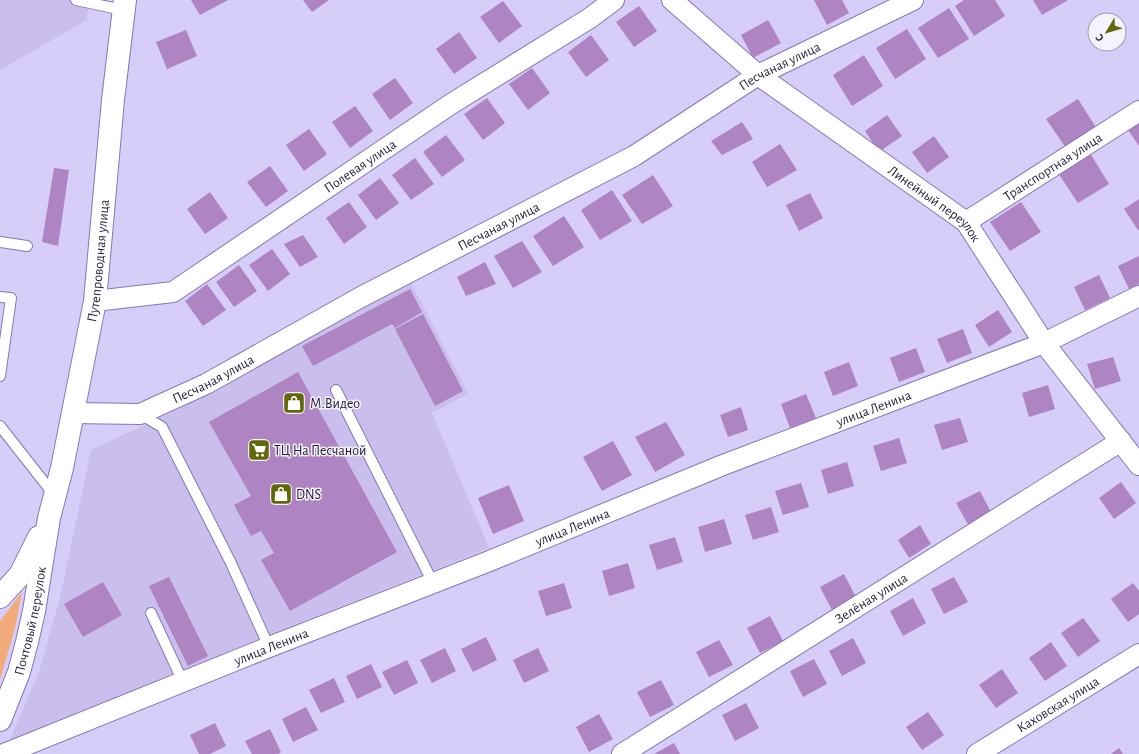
<svg xmlns="http://www.w3.org/2000/svg" width="1139" height="754" font-family="'Alegreya Sans',sans-serif">
  <style>
    .built { fill: #c9beec }
    .green { fill: #f1ab7b }
    .building { fill: #af84c2 }
    .lines { fill: none; stroke-linecap: round; stroke-linejoin: round }
    .lane-casing { stroke: #8776b8; stroke-width: 12 }
    .street-casing { stroke: #8776b8; stroke-width: 22 }
    .secondary-casing { stroke: #8776b8; stroke-width: 24 }
    .lane { stroke: #fff; stroke-width: 10 }
    .street { stroke: #fff; stroke-width: 20 }
    .secondary { stroke: #fff; stroke-width: 22 }
    .labels { text-anchor: middle; stroke-width: 3; stroke-linejoin: round; paint-order: stroke }
    .street-label { font-size: 14px; fill: #241d37; stroke: #f5f3fb }
    .poi-label { font-size: 14px; fill: #241d37; stroke: #f5f3fb; text-anchor: start }
  </style>
  <rect width="100%" height="100%" fill="#d6cdf8"/>
  <!-- built -->
  <path class="built" d="M0 0H88L87 20 0 70Z
    M409 279 468 394 432 413 489 548 255 640 7 746 39 672 60 598 91 450 179 409Z"/>
  <!-- green -->
  <path class="green" d="M22 592 15 628 0 680V621Z"/>
  <!-- building -->
  <path class="building" d="M191 0H228L200 15Z
    M303 0H329L312 12Z
    M814 0H842L849 13 827 25Z
    M964 0H995L1005 16 974 36 955 6Z
    M1033 0H1068L1042 15Z
    M503 1 522 26 499 43 480 17Z
    M639 6 657 31 634 47 616 22Z
    M949 8 969 39 938 58 918 28Z
    M768 20 781 43 753 58 741 35Z
    M907 29 926 59 895 79 876 48Z
    M186 30 197 56 167 69 156 42Z
    M459 32 477 58 454 74 436 49Z
    M591 35 609 60 586 77 568 52Z
    M864 55 883 86 852 106 833 75Z
    M532 68 550 93 528 110 509 84Z
    M395 78 413 103 390 120 372 94Z
    M487 98 505 123 483 140 464 114Z
    M1078 99 1097 129 1066 148 1046 119Z
    M355 106 373 131 350 148 332 122Z
    M887 115 902 136 879 152 865 131Z
    M1139 119V146L1126 127Z
    M742 122 753 139 722 155 711 141Z
    M309 129 327 154 304 171 286 145Z
    M446 135 465 160 442 177 423 152Z
    M934 136 949 157 927 173 912 152Z
    M780 144 797 170 767 187 752 162Z
    M1090 153 1109 184 1078 203 1058 173Z
    M415 158 434 184 411 200 392 175Z
    M270 166 288 191 266 207 247 182Z
    M54 168 69 170 58 246 42 242Z
    M653 175 673 206 642 224 622 195Z
    M380 178 399 203 376 220 358 195Z
    M612 190 632 221 600 240 581 210Z
    M210 192 228 218 205 234 187 209Z
    M810 193 823 218 799 231 786 205Z
    M1139 199V230H1138L1124 209Z
    M349 202 367 227 344 244 326 218Z
    M1021 202 1041 232 1010 251 990 222Z
    M564 216 584 247 553 266 533 236Z
    M303 235 318 257 300 267 284 244Z
    M522 241 542 272 513 288 494 256Z
    M272 249 290 274 268 291 249 265Z
    M1139 256V284L1129 289 1118 266Z
    M485 262 496 284 466 296 457 277Z
    M239 265 257 291 234 307 216 282Z
    M1099 275 1110 298 1085 310 1074 287Z
    M207 284 226 310 203 326 185 301Z
    M410 289 422 312 395 328 392 324 313 366 302 346Z
    M998 310 1012 332 989 347 975 325Z
    M423 314 463 391 435 406 395 329Z
    M963 329 972 353 947 363 937 339Z
    M916 348 925 372 899 382 890 358Z
    M1113 357 1121 381 1095 389 1087 364Z
    M849 362 858 386 833 396 824 372Z
    M298 372 397 552 290 611 261 560 274 553 261 531 251 536 234 505 251 496 209 422Z
    M1048 385 1055 409 1029 417 1022 393Z
    M806 394 816 418 790 428 781 404Z
    M741 407 748 430 728 437 720 415Z
    M960 418 968 442 942 450 934 425Z
    M666 422 685 455 655 472 635 437Z
    M899 438 907 463 881 471 873 446Z
    M613 441 632 475 602 491 583 457Z
    M847 462 854 486 828 494 821 470Z
    M1121 482 1136 503 1114 519 1099 498Z
    M801 483 809 507 783 515 775 491Z
    M509 485 524 521 493 534 478 498Z
    M980 491 993 516 970 528 956 503Z
    M771 507 779 532 753 540 745 515Z
    M724 519 732 544 705 552 698 527Z
    M920 525 931 544 909 558 898 540Z
    M675 537 683 562 657 570 649 545Z
    M628 563 635 588 609 596 602 571Z
    M844 574 857 599 833 612 820 587Z
    M169 577 208 656 188 666 149 586Z
    M954 577 968 602 944 614 931 589Z
    M103 582 122 615 83 637 64 604Z
    M564 583 572 608 546 616 538 591Z
    M1133 583 1139 591V614L1128 622 1111 599Z
    M913 598 926 623 903 636 890 611Z
    M770 616 783 641 760 653 747 628Z
    M1083 618 1100 641 1078 657 1061 633Z
    M486 637 497 660 473 672 461 649Z
    M853 638 866 663 842 676 829 651Z
    M719 640 733 665 709 677 696 652Z
    M1051 642 1067 666 1045 681 1029 658Z
    M445 648 456 671 432 683 420 660Z
    M538 648 549 671 524 683 513 660Z
    M814 659 827 684 803 697 790 671Z
    M407 660 418 683 394 695 382 672Z
    M371 664 382 687 357 699 346 676Z
    M1002 669 1018 693 996 708 979 685Z
    M334 678 345 702 321 713 309 690Z
    M661 680 674 705 650 717 637 692Z
    M746 703 759 728 735 741 722 715Z
    M306 707 318 730 293 742 282 719Z
    M928 712 944 735 922 750 906 727Z
    M599 714 613 739 589 752 576 727Z
    M215 723 226 746 210 754H199L190 735Z
    M270 729 281 752 278 754H252L245 741Z
    M674 743 680 754H654Z
    M1119 748 1123 754H1111Z"/>
  <g class="lines">
    <!-- lane casing -->
    <g class="lane-casing">
      <path id="lane" d="M76 0 123 10
        M0 242 27 246
        M0 297 11 298 0 376
        M336 390 433 583
        M140 414 162 427 230 561 269 647
        M0 426 55 496
        M151 613 183 682"/>
    </g>
    <!-- street casing -->
    <g class="street-casing">
      <g id="street">
        <path id="s1" d="M672 0 758 75 966 222 1044 343 1139 465"/>
        <path id="s2" d="M966 222 1139 111"/>
        <path id="s3" d="M95 301 173 292 451 104 590 18 614 0"/>
        <path id="s4" d="M72 413 140 414 206 384 361 297 634 156 758 75 913 0"/>
        <path id="s5" d="M4 754 269 647 487 562 723 465 1044 343 1139 296"/>
        <path id="s6" d="M622 754 1121 441"/>
        <path id="s7" d="M977 754 1139 654"/>
      </g>
    </g>
    <!-- secondary casing -->
    <g class="secondary-casing">
      <g id="secondary">
        <path d="M0 597 20 575 39 537"/>
        <path id="s8" d="M0 720 19 672 27 642 34 611 49 518 62 468 95 301 113 100 125 0"/>
      </g>
    </g>
    <!-- lane -->
    <use href="#lane" class="lane"/>
    <!-- street -->
    <use href="#street" class="street"/>
    <!-- secondary -->
    <use href="#secondary" class="secondary"/>
  </g>
  <!-- icons -->
  <defs>
    <g id="shop-square" transform="scale(1.15)"><rect x="-9" y="-9" width="18" height="18" rx="4" fill="#60680a" stroke="#f5f3fb"/><path d="M-5-2.5h2.3a2.7 3.5 0 0 1 5.4 0H5L5.5 6h-11ZM-1.5-2.5h3a1.5 2.3 0 0 0-3 0Z" fill="#fff"/></g>
    <g id="supermarket-square" transform="scale(1.15)"><rect x="-9" y="-9" width="18" height="18" rx="4" fill="#60680a" stroke="#f5f3fb"/><path d="M-6-5.5h2.5l.6 2H6L4.5 2H-2.5L-4.4-4H-6ZM-1.5 3.2a1.3 1.3 0 1 0 .1 0ZM3 3.2a1.3 1.3 0 1 0 .1 0Z" fill="#fff"/></g>
  </defs>
  <g fill-rule="evenodd">
    <use href="#shop-square" x="294" y="403"/>
    <use href="#supermarket-square" x="259" y="450"/>
    <use href="#shop-square" x="281" y="494"/>
  </g>
  <g class="labels">
    <!-- street labels -->
    <g class="street-label">
      <text dy="5" stroke="none"><textPath href="#s4" startOffset="797">Песчаная улица</textPath></text>
      <text dy="5" stroke="none"><textPath href="#s3" startOffset="304">Полевая улица</textPath></text>
      <text dy="5" stroke="none"><textPath href="#s2" startOffset="103">Транспортная улица</textPath></text>
      <text dy="5" stroke="none"><textPath href="#s1" startOffset="333">Линейный переулок</textPath></text>
      <text dy="5" stroke="none"><textPath href="#s4" startOffset="473">Песчаная улица</textPath></text>
      <text dy="5" stroke="none"><textPath href="#s8" startOffset="471">Путепроводная улица</textPath></text>
      <text dy="5" stroke="none"><textPath href="#s4" startOffset="149">Песчаная улица</textPath></text>
      <text dy="5" stroke="none"><textPath href="#s5" startOffset="936">улица Ленина</textPath></text>
      <text dy="5" stroke="none"><textPath href="#s5" startOffset="612">улица Ленина</textPath></text>
      <text dy="5" stroke="none"><textPath href="#s6" startOffset="294">Зелёная улица</textPath></text>
      <text dy="5" stroke="none"><textPath href="#s8" startOffset="104">Почтовый переулок</textPath></text>
      <text dy="5" stroke="none"><textPath href="#s5" startOffset="288">улица Ленина</textPath></text>
      <text dy="5" stroke="none"><textPath href="#s7" startOffset="95">Каховская улица</textPath></text>
    </g>
    <!-- poi labels -->
    <g class="poi-label">
      <text x="310" y="408">М.Видео</text>
      <text x="274" y="455">ТЦ На Песчаной</text>
      <text x="296" y="499">DNS</text>
    </g>
  </g>
  <!-- north arrow -->
  <g transform="translate(1107 32) rotate(232)"><circle r="19" fill="#f5f3fb" stroke="#a19dad"/>
  <path d="M0-3L7 15L0 10L-7 15Z" fill="#60680a"/>
  <text y="-6" font-size="11" font-weight="bold" text-anchor="middle" fill="#241d37">С</text>
  </g>
</svg>
